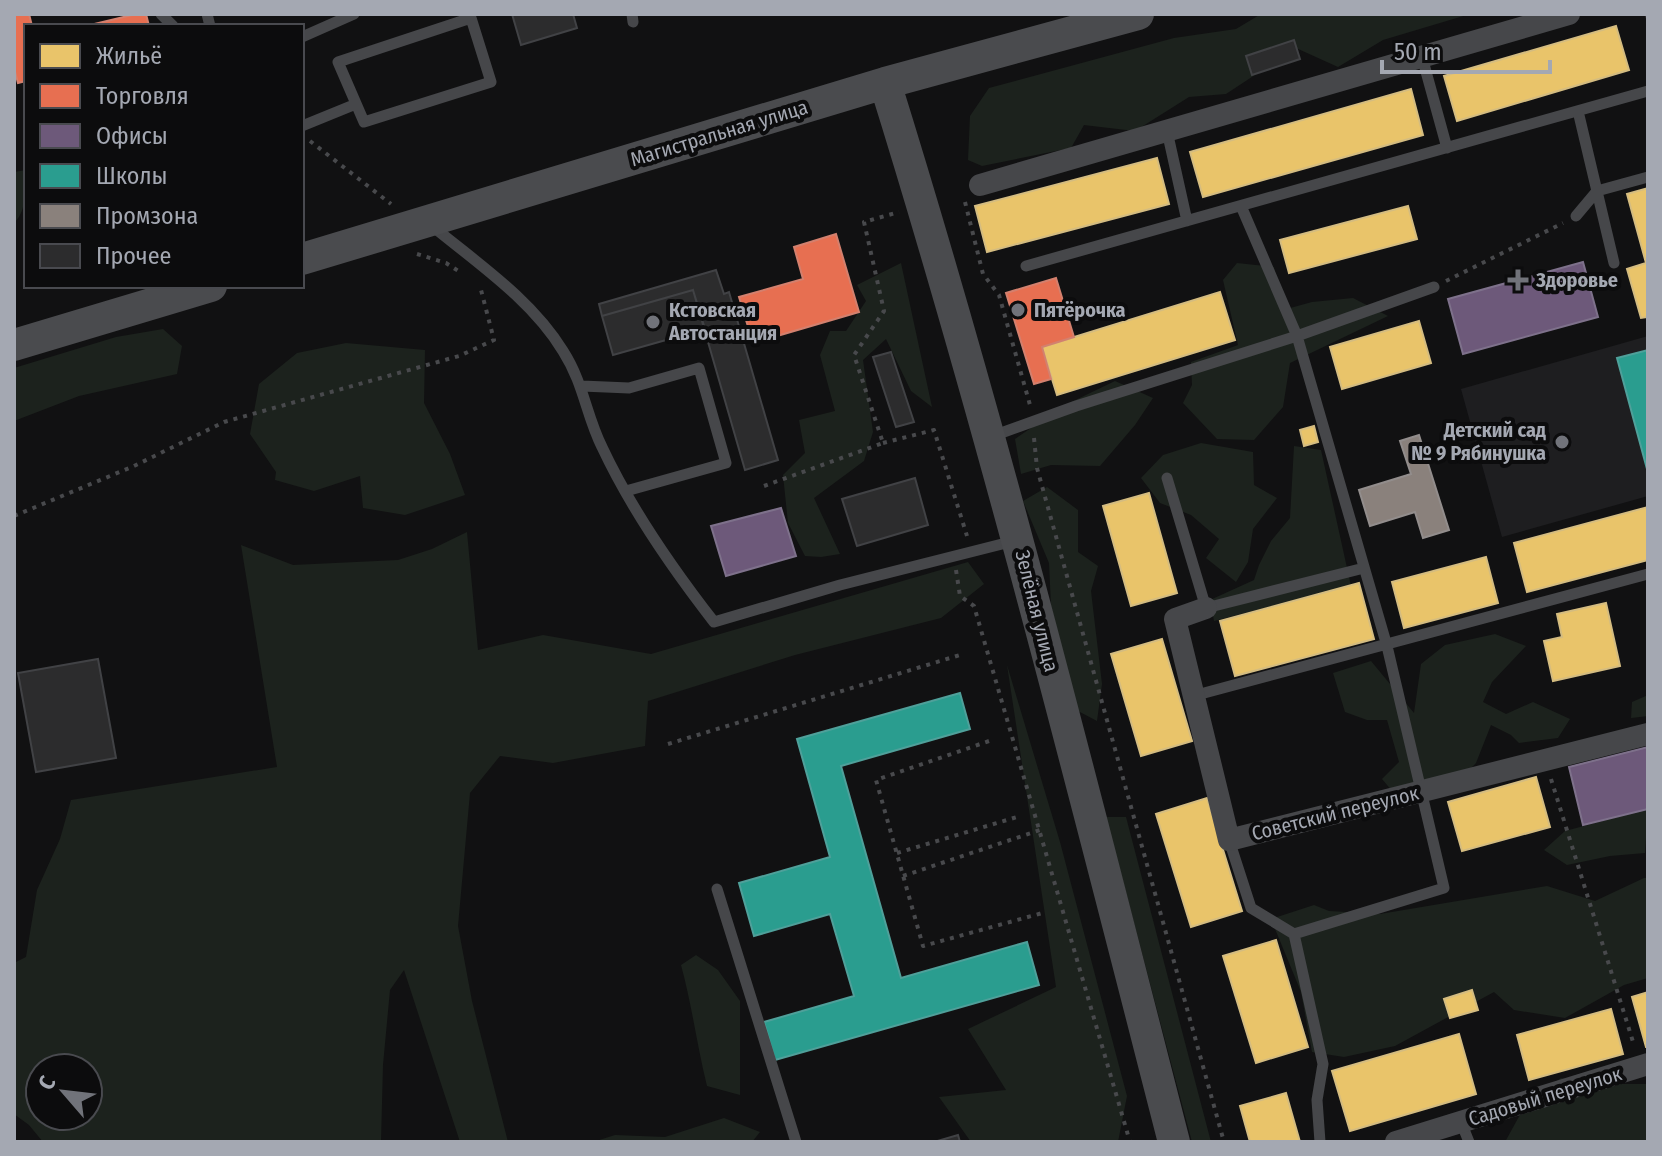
<svg xmlns="http://www.w3.org/2000/svg" width="1662" height="1156" font-family="'Fira Sans Condensed',sans-serif">
  <style>
    .built { fill: #1e1e20 }
    .green { fill: #1c221d; fill-rule: evenodd }
    .homes { fill: #e9c46a; stroke: #d4bc80; stroke-width: 2 }
    .shops { fill: #e76f51; stroke: #d3806e; stroke-width: 2 }
    .offices { fill: #6d597a; stroke: #7e718b; stroke-width: 2 }
    .schools { fill: #2a9d8f; stroke: #4fa09a; stroke-width: 2 }
    .industry { fill: #8a817c; stroke: #928d8c; stroke-width: 2 }
    .building { fill: #2c2c2d; stroke: #414245; stroke-width: 2 }
    .lines { fill: none; stroke-linecap: round; stroke-linejoin: round }
    .path { stroke: #48494c; stroke-width: 4; stroke-dasharray: 4 6; stroke-linecap: butt }
    .service { stroke: #46474a; stroke-width: 11 }
    .minor { stroke: #46474a; stroke-width: 22 }
    .secondary { stroke: #4a4b4e; stroke-width: 32 }
    .poi-dot { fill: #71737a; stroke: #0c0c0d; stroke-width: 3 }
    .labels { text-anchor: middle; stroke-width: 8; stroke-linejoin: round; paint-order: stroke }
    .street-label { font-size: 20px; fill: #a4a8b2; stroke: #0c0c0d }
    .poi-label { font-size: 20px; font-weight: bold; fill: #a4a8b2; stroke: #0c0c0d; text-anchor: start }
  </style>
  <rect width="100%" height="100%" fill="#111112"/>
  <!-- built -->
  <path class="built" d="M1648 336V496L1502 537 1461 389Z"/>
  <!-- green -->
  <path class="green" d="M1261 14H1470L1383 40 1338 67 1296 48 1226 94 1189 97 1135 131 1084 125 1071 148 982 166 968 160 970 116 989 88 1174 38 1236 29Z
    M26 170C26 186 27 212 14 223V172Z
    M901 263 932 407 911 391 886 339 863 360 873 432 864 461 814 498 840 554 821 557 805 556 788 523 783 475 805 453 799 420 835 411 820 355 830 331H846L866 301 857 285Z
    M1237 263 1274 267 1283 310 1312 302 1353 298 1388 316 1290 363 1283 407 1254 440 1217 439 1183 403 1192 385 1191 362 1238 345 1223 280Z
    M163 329 182 346 177 374 79 396 14 421V368L116 337Z
    M346 343 425 350 424 403 450 454 465 495 405 515 363 508 360 476 314 491 275 480 276 472 250 434 259 384 297 353Z
    M1115 381 1153 398 1135 425 1100 466 1051 465 1021 474 1015 439 1063 406Z
    M1201 443 1253 452 1254 485 1277 498 1253 529 1248 562 1236 582 1206 558 1219 539 1191 515 1160 503 1141 478 1163 455Z
    M1294 446 1321 450 1351 586 1214 621 1210 600 1254 580 1259 565 1271 541 1290 518Z
    M1047 487 1078 510V552L1098 566 1091 591 1102 684 1097 721 1078 711 1051 606 1049 563 1023 501Z
    M467 532 478 650 543 635 651 654 968 562 984 584 941 618 795 655 648 701 645 746 553 763 500 756 470 793 458 926 472 1001 508 1142H460L404 970 390 990 383 1065 381 1142H43L29 1125 14 1114V963L26 957 37 890 60 839 71 800 277 767 241 545 293 565 398 560 432 549ZM40 1068H88V1116H40Z
    M1495 634 1526 646 1492 682 1483 702 1506 714 1533 702 1570 719 1558 738 1519 743 1511 735 1491 725 1476 763 1447 794 1403 804 1382 779 1399 762 1387 720H1367L1345 712 1333 673 1371 661 1414 713 1421 664 1445 645Z
    M1007 665 1060 842 1127 1096 1118 1142H971L939 1097 1006 1090 968 1029 1056 987Z
    M1648 695V716L1631 718 1632 702Z
    M1648 809 1645 853 1610 856 1567 865 1544 850 1565 831Z
    M1106 817H1126L1211 1142H1192Z
    M1644 878H1648V978L1624 985 1565 1018 1514 1010 1494 992 1395 1046 1344 1057 1312 1052 1301 992 1271 919 1314 905 1329 911 1380 914 1547 886 1595 901Z
    M696 955 718 970 740 1001V1095L707 1086C697 1046 692 1005 681 965Z
    M1561 1078 1588 1084H1648V1142H1505L1527 1102Z
    M724 1118 760 1132 752 1142H593L615 1135 665 1137Z"/>
  <!-- homes -->
  <path class="homes" d="M1616 26 1629 70 1457 121 1444 76Z
    M1411 89 1423 135 1203 197 1190 152Z
    M1157 158 1169 204 987 252 975 206Z
    M1648 188V317L1641 318 1627 269 1646 263 1627 194Z
    M1408 206 1417 239 1289 273 1280 240Z
    M1220 292 1235 340 1057 395 1042 347Z
    M1419 321 1431 363 1342 389 1330 347Z
    M1314 426 1318 442 1304 446 1300 430Z
    M1149 493 1177 593 1131 606 1103 506Z
    M1648 507V560L1527 592 1514 543Z
    M1486 557 1498 603 1404 628 1392 582Z
    M1359 583 1374 639 1235 676 1220 621Z
    M1606 603 1620 666 1553 681 1544 641 1562 637 1557 614Z
    M1162 639 1192 741 1141 756 1111 654Z
    M1536 777 1550 827 1462 851 1448 802Z
    M1207 798 1242 911 1191 927 1156 814Z
    M1276 940 1308 1047 1256 1063 1223 956Z
    M1472 990 1478 1010 1450 1018 1444 999Z
    M1648 992V1047H1646L1632 997Z
    M1611 1009 1623 1054 1529 1080 1517 1035Z
    M1459 1034 1476 1094 1350 1131 1332 1071Z
    M1286 1093 1300 1142H1250L1240 1106Z"/>
  <!-- shops -->
  <path class="shops" d="M14 14H29L32 26H26V81L18 83 14 68Z
    M136 14H146L149 26H86Z
    M836 234 859 312 753 343 739 297 803 279 794 247Z
    M1056 278 1074 337 1042 347 1051 379 1034 384 1006 293Z"/>
  <!-- offices -->
  <path class="offices" d="M1583 262 1598 317 1463 354 1448 299Z
    M781 508 796 556 726 576 711 526Z
    M1648 747V809L1583 825 1569 767Z"/>
  <!-- schools -->
  <path class="schools" d="M1648 350V469H1647L1617 358Z
    M960 693 970 729 841 766 901 978 1027 942 1039 985 775 1060 764 1022 854 996 830 914 754 936 739 883 830 857 797 739Z"/>
  <!-- industry -->
  <path class="industry" d="M1419 435 1449 530 1423 538 1415 512 1370 526 1359 490 1411 474 1400 441Z"/>
  <!-- building -->
  <path class="building" d="M512 14H573L577 28 521 45Z
    M1294 40 1300 59 1252 75 1246 56Z
    M716 270 724 294 729 292 778 460 745 470 693 290 602 316 599 304Z
    M693 290 705 329 613 355 602 316Z
    M891 352 914 422 896 427 873 357Z
    M915 478 928 525 857 546 842 499Z
    M98 659 116 758 36 772 18 673Z
    M958 1135 960 1142H934Z"/>
  <g class="lines">
    <!-- path -->
    <path class="path" d="M1647 14 1648 19
      M310 141 391 204
      M965 202 983 274 999 295 1030 405
      M417 254 446 263 460 272
      M1446 281 1563 223
      M1034 438 1037 468 1224 1142
      M883 443 934 430 967 536
      M764 486 883 443 854 355 884 311 864 222 899 212
      M14 516 134 466 224 422 459 356 494 340 480 286
      M956 570 960 596 974 606 1130 1142
      M989 741 876 780 923 946 1046 912
      M668 744 960 655
      M1551 779 1634 1045
      M897 853 1017 817
      M903 876 1040 830"/>
    <!-- service -->
    <path class="service" d="M161 14 173 26
      M207 14 210 26
      M632 14 633 22
      M471 18 491 82 364 122 338 62Z
      M302 37 354 14
      M1422 57 1447 148
      M1578 111 1614 263
      M302 126 356 104
      M1167 131 1187 221
      M1576 216 1597 191 1648 177
      M431 225C477 263 531 299 563 351 584 384 586 415 602 447 631 509 672 568 714 622L840 585 1014 541
      M1026 266 1648 91
      M582 386 629 388 699 368 726 463 626 491
      M990 437 1076 406 1297 336 1241 206
      M1167 478 1206 608 1364 568
      M1193 696 1648 574
      M1229 840 1251 908 1294 934 1323 1064 1317 1100 1320 1142
      M717 889 796 1142
      M1294 934 1444 888 1387 646 1297 336 1434 287
      M1461 1122 1469 1142"/>
    <!-- minor -->
    <path class="minor" d="M980 185 1569 14
      M1206 608 1175 619 1229 840 1648 734
      M1396 1142 1648 1064"/>
    <!-- secondary -->
    <path class="secondary" d="M885 83C994 433 1083 788 1174 1142
      M302 259 885 83 1138 14
      M14 345 211 286"/>
  </g>
  <!-- markers -->
  <g class="poi-dot">
    <path d="M1514 268h8v8h8v8h-8v8h-8v-8h-8v-8h8z"/>
    <circle cx="1018" cy="310" r="8"/>
    <circle cx="653" cy="322" r="8"/>
    <circle cx="1562" cy="442" r="8"/>
  </g>
  <g class="labels">
    <!-- street labels -->
    <g class="street-label">
      <text transform="translate(719 133) rotate(-17)" y="7">Магистральная улица</text>
      <text transform="translate(1037 611) rotate(76)" y="7">Зелёная улица</text>
      <text transform="translate(1335 813) rotate(-14)" y="7">Советский переулок</text>
      <text transform="translate(1545 1096) rotate(-17)" y="7">Садовый переулок</text>
    </g>
    <!-- poi labels -->
    <g class="poi-label">
      <text x="1536" y="287">Здоровье</text>
      <text x="669" y="317">Кстовская<tspan x="669" dy="23">Автостанция</tspan></text>
      <text x="1034" y="317">Пятёрочка</text>
      <text x="1546" y="437" text-anchor="end">Детский сад<tspan x="1546" dy="23">№ 9 Рябинушка</tspan></text>
    </g>
  </g>
  <!-- border -->
  <rect width="1662" height="1156" fill="none" stroke="#a4a8b2" stroke-width="32"/>
  <!-- legend -->
  <rect x="24" y="24" width="280" height="264" fill="#0c0c0d" stroke="#494a4f" stroke-width="2"/>
  <rect x="40" y="44" width="40" height="24" fill="#e9c46a" stroke="#494a4f" stroke-width="2"/>
  <text x="96" y="64" font-size="24" fill="#a4a8b2">Жильё</text>
  <rect x="40" y="84" width="40" height="24" fill="#e76f51" stroke="#494a4f" stroke-width="2"/>
  <text x="96" y="104" font-size="24" fill="#a4a8b2">Торговля</text>
  <rect x="40" y="124" width="40" height="24" fill="#6d597a" stroke="#494a4f" stroke-width="2"/>
  <text x="96" y="144" font-size="24" fill="#a4a8b2">Офисы</text>
  <rect x="40" y="164" width="40" height="24" fill="#2a9d8f" stroke="#494a4f" stroke-width="2"/>
  <text x="96" y="184" font-size="24" fill="#a4a8b2">Школы</text>
  <rect x="40" y="204" width="40" height="24" fill="#8a817c" stroke="#494a4f" stroke-width="2"/>
  <text x="96" y="224" font-size="24" fill="#a4a8b2">Промзона</text>
  <rect x="40" y="244" width="40" height="24" fill="#2c2c2d" stroke="#494a4f" stroke-width="2"/>
  <text x="96" y="264" font-size="24" fill="#a4a8b2">Прочее</text>
  <!-- north arrow -->
  <g transform="translate(64 1092) rotate(298)"><circle r="38" fill="#0c0c0d" stroke="#494a4f" stroke-width="2"/>
  <path d="M0-6L14 30L0 20L-14 30Z" fill="#71737a"/>
  <text y="-12" font-size="22" font-weight="bold" text-anchor="middle" fill="#a4a8b2">С</text>
  </g>
  <!-- scale -->
  <path d="M1382 60v12h168v-12" fill="none" stroke="#a4a8b2" stroke-width="4"/>
  <text x="1394" y="60" font-size="24" fill="#a4a8b2" stroke="#0c0c0d" stroke-width="6" paint-order="stroke">50 m</text>
</svg>
